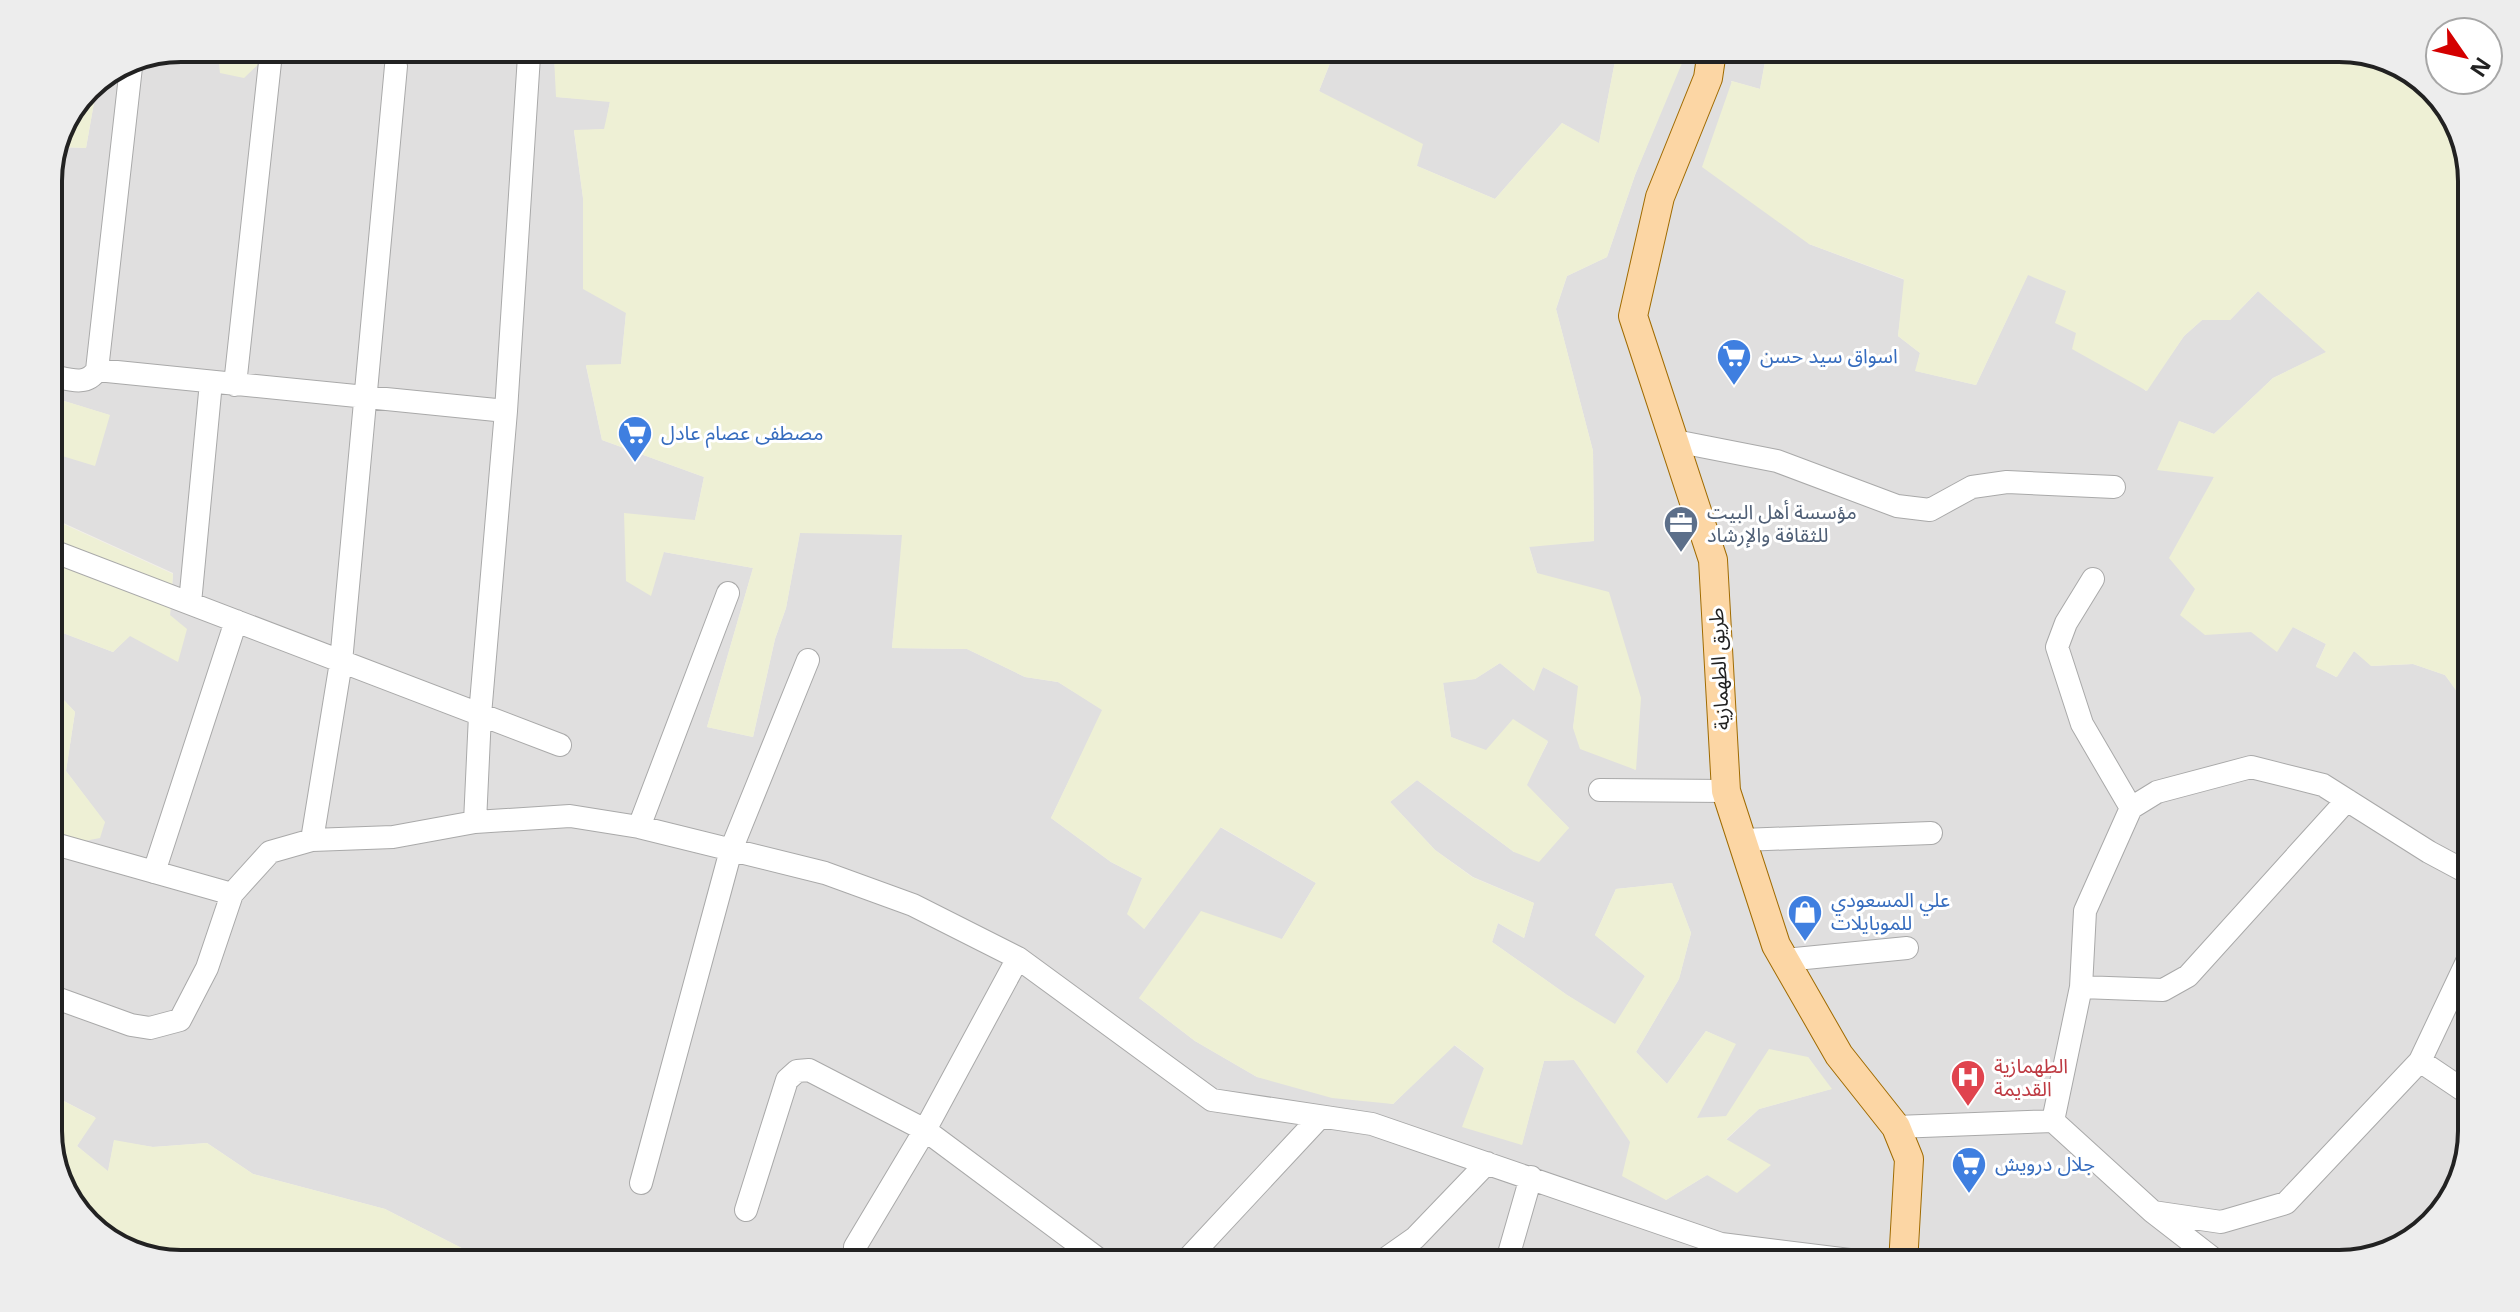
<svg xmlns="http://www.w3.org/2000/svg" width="2520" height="1312" font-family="'Open Sans','Noto Sans Arabic',sans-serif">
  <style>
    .residential { fill: #e0dfdf }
    .farmland { fill: #eef0d5 }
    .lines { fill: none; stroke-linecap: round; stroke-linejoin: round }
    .minor-casing { stroke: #a9a9a9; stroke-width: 24 }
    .major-casing { stroke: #a06b00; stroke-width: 30 }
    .minor { stroke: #fff; stroke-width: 22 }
    .major { stroke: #fcd6a4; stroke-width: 28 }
    .labels { text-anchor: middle; stroke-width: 6; stroke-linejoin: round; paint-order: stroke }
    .shop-label { font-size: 20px; fill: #366cbe; stroke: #fff; text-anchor: start }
    .service-label { font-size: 20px; fill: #4e5e75; stroke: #fff; text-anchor: start }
    .street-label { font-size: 20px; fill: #222; stroke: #fff }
    .health-label { font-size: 20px; fill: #be3a42; stroke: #fff; text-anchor: start }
    .rim { fill: none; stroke: #222; stroke-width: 4 }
  </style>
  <rect width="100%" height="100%" fill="#f2efe9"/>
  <!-- residential -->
  <path class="residential" d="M1617 51 1599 144 1562 123 1495 199 1417 166 1319 91 1334 53 1365 52 1373 57 1378 52Z
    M1669 51H1767L1760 89 1731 81 1809 244 1905 280 1898 336 1920 353 1916 371 1976 385 2028 274 2067 291 2076 333 2146 391 2184 336 2202 320H2230L2258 291 2327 352 2273 378 2214 434 2179 421 2214 477 2200 507 2237 632 2293 627 2326 644 2316 666 2336 677 2354 651 2372 666 2413 664 2445 675 2472 712V1131L2458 1190 2406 1246 2340 1264H493L385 1209 253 1174 207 1143 153 1147 114 1141 108 1172 77 1146 95 1117 58 1098 48 1126V1051L56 1031 48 1027V848L105 823 66 771 75 712 48 683V664L63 633 113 652 129 636 170 615 173 573 48 516V479L59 454 109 415 48 396V173L60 147 86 148 98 80 130 58H219L220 72 266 57 554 56 557 97 610 101 605 129 574 131 583 198 626 313 621 365 586 366 602 440 704 477 695 520 664 552 753 568 707 727 753 737 775 639 786 608 800 532 903 535 892 648 967 649 1025 677 1058 682 1103 710 1051 818 1111 862 1142 878 1144 929 1220 827 1316 883 1282 939 1139 998 1195 1041 1257 1077 1393 1104 1454 1045 1484 1068 1522 1144 1544 1061 1574 1060 1631 1142 1666 1200 1707 1175 1726 1140 1759 1109 1831 1089 1808 1057 1726 1117 1696 1118 1735 1044 1706 1031 1667 1084 1636 1052 1679 979 1691 933 1672 883 1616 889 1595 935 1645 976 1615 1025 1567 995 1492 942 1498 923 1524 938 1534 903 1473 877 1435 850 1390 802 1417 780 1514 852 1569 828 1526 785 1548 742 1486 751 1451 737 1443 682 1475 679 1500 663 1533 690 1543 667 1579 686 1573 728 1635 770 1537 573 1529 546 1594 541 1593 451 1556 309 1567 276 1607 257 1635 175 1684 55Z"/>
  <!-- farmland -->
  <path class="farmland" d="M2339 48 2398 62 2450 107 2472 173V712L2445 675 2413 664 2371 666 2354 651 2337 677 2316 667 2326 644 2293 627 2277 652 2251 632 2205 635 2180 615 2195 589 2169 558 2214 477 2157 470 2179 421 2214 434 2273 378 2326 352 2258 291 2230 320H2202L2184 336 2147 391 2072 349 2076 333 2055 323 2066 291 2028 275 1976 385 1915 371 1920 353 1898 336 1904 279 1809 244 1702 167 1732 81 1760 89 1767 51Z
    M1617 51H1669L1685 56 1635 175 1607 257 1567 276 1556 309 1593 451 1594 541 1529 547 1537 573 1609 592 1641 698 1636 770 1580 749 1573 728 1578 686 1543 667 1534 691 1500 663 1475 679 1443 683 1451 737 1486 750 1513 719 1548 741 1527 785 1569 828 1539 862 1514 852 1417 780 1390 802 1435 850 1472 877 1534 903 1524 938 1498 923 1492 942 1567 995 1615 1024 1645 976 1595 935 1616 889 1672 883 1691 933 1679 979 1636 1052 1667 1084 1706 1031 1736 1044 1697 1118 1726 1116 1769 1049 1808 1057 1832 1089 1759 1109 1726 1139 1771 1165 1737 1193 1707 1175 1666 1200 1622 1176 1630 1142 1574 1060 1544 1061 1522 1145 1462 1127 1484 1068 1455 1045 1393 1104 1332 1098 1257 1077 1195 1041 1139 998 1201 911 1282 939 1316 883 1221 827 1144 929 1127 914 1142 878 1111 862 1051 818 1102 710 1058 682 1025 677 967 649 892 648 902 535 800 533 786 608 775 639 753 737 707 727 753 568 664 552 651 596 626 581 624 513 695 520 704 477 602 440 586 365 621 364 626 313 583 289V198L574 130 604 129 610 102 556 97 554 56 1334 53 1319 91 1423 144 1417 166 1495 199 1562 123 1599 143Z
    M266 57 244 78 220 73 219 58Z
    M98 80 86 148 60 147 87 87Z
    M48 396 110 415 95 466 59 455 48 479Z
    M48 517 173 574 170 615 187 629 178 662 130 636 113 652 63 633 48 664Z
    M48 683 75 712 66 771 105 822 100 838 48 848Z
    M58 1098 96 1118 77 1146 108 1171 114 1140 153 1147 207 1143 253 1174 385 1209 493 1264H181L122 1250 70 1205 48 1140V1126Z"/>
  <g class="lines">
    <!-- minor casing -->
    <g class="minor-casing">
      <path id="minor" d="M97 370 506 411
        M48 375C66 378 86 388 97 370L132 58
        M235 385 270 62
        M1675 441 1777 461 1897 506 1930 510 1972 487 2007 482 2114 487
        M58 553 560 745
        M2093 579 2066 623 2057 647 2082 724 2131 808
        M190 603 211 382
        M1600 790 1726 791
        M475 822 480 715 506 411 529 56
        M639 827 728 593
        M312 840 341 662 396 66
        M1742 840 1931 833
        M48 842 232 894
        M154 872 236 621
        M1785 960 1907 948
        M2081 987 2163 990 2188 976 2347 800
        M48 995 131 1025 150 1028 180 1020 207 968 232 894 270 852 312 840 393 837 475 822 570 816 639 827 825 873 913 905 1018 958 1212 1100 1372 1124 1721 1244 1882 1264
        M2420 1061 2472 1096
        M2053 1121 2081 987 2085 911 2131 808 2157 792 2251 767 2323 785 2429 852 2472 875
        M1896 1127 2053 1121 2153 1212 2220 1264
        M641 1183 731 850 808 660
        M746 1210 787 1080 797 1071 809 1070 925 1130 1105 1264
        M2153 1212 2221 1222 2286 1203 2420 1061 2472 951
        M855 1247 925 1130 1018 958
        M1183 1264 1320 1117
        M1378 1264 1415 1238 1487 1163
        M1506 1264 1531 1177"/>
    </g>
    <!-- major casing -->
    <g class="major-casing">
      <path id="major" d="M1712 51 1708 78 1660 197 1633 316 1713 560 1726 791 1776 945 1839 1055 1896 1127 1909 1159 1903 1264"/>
    </g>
    <!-- minor -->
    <use href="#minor" class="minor"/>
    <!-- major -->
    <use href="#major" class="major"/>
  </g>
  <!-- icons -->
  <defs>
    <g id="supermarket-pin" transform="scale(1.8)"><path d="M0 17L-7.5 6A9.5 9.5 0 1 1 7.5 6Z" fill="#3f7fe0" stroke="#fff"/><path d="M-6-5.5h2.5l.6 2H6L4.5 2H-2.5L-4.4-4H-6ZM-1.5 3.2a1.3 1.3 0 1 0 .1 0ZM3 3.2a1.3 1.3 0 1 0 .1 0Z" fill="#fff"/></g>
    <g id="office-pin" transform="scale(1.8)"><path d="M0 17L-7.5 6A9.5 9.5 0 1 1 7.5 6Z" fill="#5c6f8a" stroke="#fff"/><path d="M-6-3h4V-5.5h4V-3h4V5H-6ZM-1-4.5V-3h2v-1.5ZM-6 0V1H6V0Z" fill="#fff"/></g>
    <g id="shop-pin" transform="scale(1.8)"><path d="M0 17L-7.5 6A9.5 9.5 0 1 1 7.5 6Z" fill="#3f7fe0" stroke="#fff"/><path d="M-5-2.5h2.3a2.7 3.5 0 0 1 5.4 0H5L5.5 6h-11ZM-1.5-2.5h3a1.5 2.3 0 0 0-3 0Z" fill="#fff"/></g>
    <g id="hospital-pin" transform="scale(1.8)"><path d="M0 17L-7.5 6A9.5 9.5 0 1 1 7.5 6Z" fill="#e0444e" stroke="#fff"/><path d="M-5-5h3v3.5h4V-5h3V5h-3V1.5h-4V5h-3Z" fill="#fff"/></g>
  </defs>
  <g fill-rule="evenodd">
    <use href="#supermarket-pin" x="1734" y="356"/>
    <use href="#supermarket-pin" x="635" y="433"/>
    <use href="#office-pin" x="1681" y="523"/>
    <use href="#shop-pin" x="1805" y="912"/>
    <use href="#hospital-pin" x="1968" y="1077"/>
    <use href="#supermarket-pin" x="1969" y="1164"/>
  </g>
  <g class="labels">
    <!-- shop labels -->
    <g class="shop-label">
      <text x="1760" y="363">اسواق سيد حسن</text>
      <text x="661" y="440">مصطفى عصام عادل</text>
      <text x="1831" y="907">علي المسعودي<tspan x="1831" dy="23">للموبايلات</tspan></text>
      <text x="1995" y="1171">جلال درويش</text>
    </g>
    <!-- service labels -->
    <g class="service-label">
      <text x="1707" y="519">مؤسسة أهل البيت<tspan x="1707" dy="23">للثقافة والإرشاد</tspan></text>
    </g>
    <!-- street labels -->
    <g class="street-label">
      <text transform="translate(1719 669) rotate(-93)" y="7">طريق الطهمازية</text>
    </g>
    <!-- health labels -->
    <g class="health-label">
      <text x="1994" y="1073">الطهمازية<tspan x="1994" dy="23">القديمة</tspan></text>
    </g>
  </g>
  <!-- crop -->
  <path d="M0 0H2520V1312H0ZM181 62H2339A119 119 0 0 1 2458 181V1131A119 119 0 0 1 2339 1250H181A119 119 0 0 1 62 1131V181A119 119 0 0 1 181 62Z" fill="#ededed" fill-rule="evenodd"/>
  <path class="rim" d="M181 62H2339A119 119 0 0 1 2458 181V1131A119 119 0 0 1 2339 1250H181A119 119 0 0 1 62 1131V181A119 119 0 0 1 181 62Z"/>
  <!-- north arrow -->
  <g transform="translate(2464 56) rotate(124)"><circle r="38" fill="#ffffff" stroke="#a7a7a7" stroke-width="2"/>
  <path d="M0-6L14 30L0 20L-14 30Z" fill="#d40000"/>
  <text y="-12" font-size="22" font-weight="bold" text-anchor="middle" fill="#222222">N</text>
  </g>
</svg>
